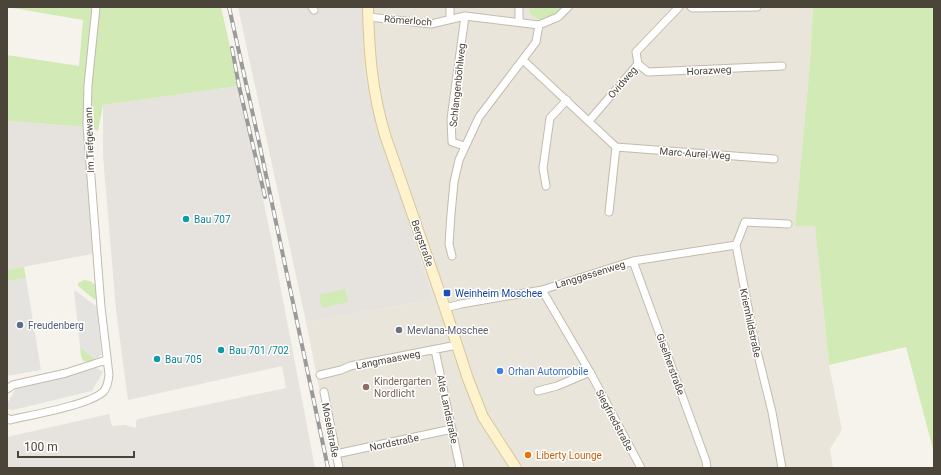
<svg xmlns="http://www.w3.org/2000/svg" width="941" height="475" font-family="Roboto,sans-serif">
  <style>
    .residential { fill: #eae5da }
    .industrial { fill: #e6e2dd }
    .green { fill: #d2eab5 }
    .parking { fill: #e5e3e0 }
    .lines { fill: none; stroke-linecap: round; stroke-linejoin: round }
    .street-casing { stroke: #c2bbae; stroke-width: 9 }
    .secondary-casing { stroke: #d6c79b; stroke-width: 12 }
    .street { stroke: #fff; stroke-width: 7 }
    .secondary { stroke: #fff3cd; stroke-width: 10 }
    .rail-casing { stroke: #9a9a9a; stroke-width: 4 }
    .rail { stroke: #fff; stroke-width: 2.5; stroke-dasharray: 8; stroke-linecap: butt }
    .culture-dot { fill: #0f9aa8; stroke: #fff; stroke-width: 1.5 }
    .transit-dot { fill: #1a4fb4; stroke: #fff; stroke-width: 1.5 }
    .service-dot { fill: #5c6f8a; stroke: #fff; stroke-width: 1.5 }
    .worship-dot { fill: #6b7280; stroke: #fff; stroke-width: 1.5 }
    .shop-dot { fill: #3f7fe0; stroke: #fff; stroke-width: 1.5 }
    .education-dot { fill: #8d6e63; stroke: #fff; stroke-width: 1.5 }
    .food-dot { fill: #e8710a; stroke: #fff; stroke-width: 1.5 }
    .labels { text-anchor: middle; stroke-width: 3; stroke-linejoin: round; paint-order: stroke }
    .street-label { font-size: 10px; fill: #4b4439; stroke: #fff }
    .culture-label { font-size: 10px; fill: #0d838f; stroke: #fff; text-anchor: start }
    .transit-label { font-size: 10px; fill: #164399; stroke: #fff; text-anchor: start }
    .service-label { font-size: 10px; fill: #4e5e75; stroke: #fff; text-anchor: start }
    .worship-label { font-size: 10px; fill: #5b616d; stroke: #fff; text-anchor: start }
    .shop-label { font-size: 10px; fill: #366cbe; stroke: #fff; text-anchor: start }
    .education-label { font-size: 10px; fill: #785e54; stroke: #fff; text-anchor: start }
    .food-label { font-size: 10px; fill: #c56008; stroke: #fff; text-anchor: start }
  </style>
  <rect width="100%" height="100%" fill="#f6f3ec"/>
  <!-- residential -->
  <path class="residential" d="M363 7H813L810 63 795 226H815L829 365 842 430 830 449 833 468H335L306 322 434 299 403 199 377 126 367 89 363 56Z"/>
  <!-- industrial -->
  <path class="industrial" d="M238 7H363V56L367 89 377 125 434 299 306 322Z
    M239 86 271 237 315 468H7V437L109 414 112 426 125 425 136 428V421L138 419 286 388 282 366 128 400 116 310 103 156V105Z
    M7 121 89 127 97 253 7 270Z"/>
  <!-- green -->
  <path class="green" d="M7 7H221L239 86 103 105 98 131 88 127 7 121V55L79 66 83 20Z
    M529 7H561L563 8 555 15 540 20 530 14Z
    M813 7H934V453L906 347 829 365 815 226H795L810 63Z
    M24 267 26 278 7 281V270Z
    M84 280 90 281 95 285 96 298 95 300 78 286V283Z
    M345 289 348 302 322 308 319 295Z
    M80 347 94 358 95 360 89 362 83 361 81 356Z"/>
  <!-- parking -->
  <path class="parking" d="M26 278 41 370 7 376V281Z
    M74 291H76L97 307 101 352V355L97 358 95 359 80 347Z
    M95 368 99 369 103 372 92 391 13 410 8 409 7 404 16 388Z"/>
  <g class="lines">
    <!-- street casing -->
    <g class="street-casing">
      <path id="street" d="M312 7 314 10
        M691 7 693 8 757 7
        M369 17 431 24 465 16 539 25
        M450 18V7
        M519 22V7
        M523 60 616 147 774 159
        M638 64 648 72 782 66
        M589 121 638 64 636 52 679 7
        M464 146 452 142 451 119 465 16
        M546 186 543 168 550 118 567 100
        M609 212 616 147
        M452 256 449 244 451 214 454 182 459 160 479 117 536 42 539 25 558 17 568 7
        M633 261 706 461 707 468
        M542 290 590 372 641 468
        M445 308 461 304 542 290 633 261 736 245
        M435 350 460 468
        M320 375 341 370 350 366 457 345
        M7 389 13 385 66 373 106 360
        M538 391 557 386 590 372
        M324 392 339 468
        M7 418 10 420C31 415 89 405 103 392 108 387 108 381 109 375L101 307 87 125 88 85 96 7
        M336 454 452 429
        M782 468 772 412 755 343 736 245 745 222 788 224"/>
    </g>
    <!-- secondary casing -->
    <g class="secondary-casing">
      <path id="secondary" d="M368 7C369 53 372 91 385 135L445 308 468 379 483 417 516 468"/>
    </g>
    <!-- street -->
    <use href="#street" class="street"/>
    <!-- secondary -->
    <use href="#secondary" class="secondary"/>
    <!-- rail casing -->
    <g class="rail-casing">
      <path id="rail" d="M229 7 259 142 328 468
        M232 48 239 86 265 197"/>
    </g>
    <!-- rail -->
    <use href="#rail" class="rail"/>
  </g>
  <!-- markers -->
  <g class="culture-dot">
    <circle cx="186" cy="219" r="4"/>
    <circle cx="221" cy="350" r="4"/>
    <circle cx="157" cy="359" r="4"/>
  </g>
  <rect class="transit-dot" x="443" y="289" width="8" height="8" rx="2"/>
  <circle class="service-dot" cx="20" cy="325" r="4"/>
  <circle class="worship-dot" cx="399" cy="330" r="4"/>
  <circle class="shop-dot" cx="500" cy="371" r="4"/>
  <circle class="education-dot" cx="366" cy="387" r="4"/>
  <circle class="food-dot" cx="528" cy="455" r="4"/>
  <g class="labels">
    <!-- street labels -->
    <g class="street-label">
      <text transform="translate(408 20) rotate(4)" y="4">Römerloch</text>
      <text transform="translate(709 70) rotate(-3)" y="4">Horazweg</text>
      <text transform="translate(622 82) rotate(-49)" y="4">Ovidweg</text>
      <text transform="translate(457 85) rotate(-84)" y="4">Schlangenböhlweg</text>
      <text transform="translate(89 140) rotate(-92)" y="4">Im Tiefgewann</text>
      <text transform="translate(695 153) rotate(4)" y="4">Marc-Aurel-Weg</text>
      <text transform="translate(423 243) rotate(71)" y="4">Bergstraße</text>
      <text transform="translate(590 274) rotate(-17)" y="4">Langgassenweg</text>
      <text transform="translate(751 323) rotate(78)" y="4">Kriemhildstraße</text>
      <text transform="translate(388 359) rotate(-11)" y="4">Langmaasweg</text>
      <text transform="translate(671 364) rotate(70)" y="4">Giselherstraße</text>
      <text transform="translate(448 409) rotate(78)" y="4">Alte Landstraße</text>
      <text transform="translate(615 420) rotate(62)" y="4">Siegfriedstraße</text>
      <text transform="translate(331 430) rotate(79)" y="4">Moselstraße</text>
      <text transform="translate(394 442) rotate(-12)" y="4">Nordstraße</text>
    </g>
    <!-- culture labels -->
    <g class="culture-label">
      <text x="194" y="223">Bau 707</text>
      <text x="229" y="354">Bau 701 /702</text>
      <text x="165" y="363">Bau 705</text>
    </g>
    <!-- transit labels -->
    <g class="transit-label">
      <text x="455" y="297">Weinheim Moschee</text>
    </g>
    <!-- service labels -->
    <g class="service-label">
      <text x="28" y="329">Freudenberg</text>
    </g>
    <!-- worship labels -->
    <g class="worship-label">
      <text x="407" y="334">Mevlana-Moschee</text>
    </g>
    <!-- shop labels -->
    <g class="shop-label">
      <text x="508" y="375">Orhan Automobile</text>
    </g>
    <!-- education labels -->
    <g class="education-label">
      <text x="374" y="385">Kindergarten<tspan x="374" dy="12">Nordlicht</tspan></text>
    </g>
    <!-- food labels -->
    <g class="food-label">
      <text x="536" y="459">Liberty Lounge</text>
    </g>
  </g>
  <!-- border -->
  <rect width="941" height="475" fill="none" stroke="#4b4439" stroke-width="16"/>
  <!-- scale -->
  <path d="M18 451v6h116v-6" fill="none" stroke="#4b4439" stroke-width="2"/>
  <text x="24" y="451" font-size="12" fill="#4b4439" stroke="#ffffff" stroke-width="3" paint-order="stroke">100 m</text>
</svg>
